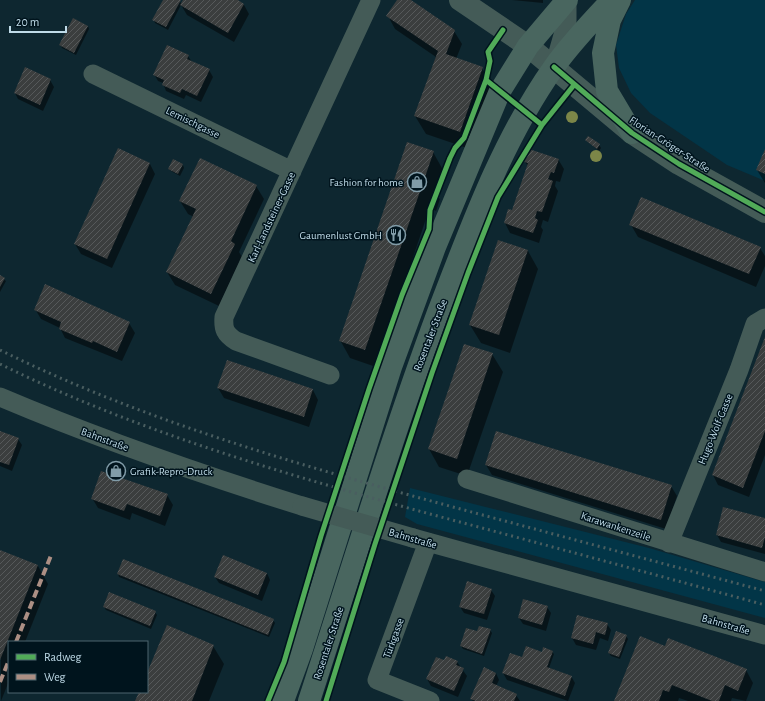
<svg xmlns="http://www.w3.org/2000/svg" width="765" height="701" font-family="'Alegreya Sans',sans-serif">
  <style>
    .built { fill: #023547 }
    .shadow { fill: #0007 }
    .building { fill: url(#building-hatch) }
    .lines { fill: none; stroke-linecap: round; stroke-linejoin: round }
    .minor { stroke: #445b57; stroke-width: 19 }
    .tertiary { stroke: #445b57; stroke-width: 22 }
    .primary { stroke: #49665f; stroke-width: 22 }
    .rail { stroke: #4a5e60; stroke-width: 3; stroke-dasharray: 2 4; stroke-linecap: butt }
    .minor-bridge { stroke: #445b57; stroke-width: 19 }
    .quiet { stroke: #ac8f84; stroke-width: 4; stroke-dasharray: 8 4; stroke-linecap: butt }
    .cycleway-casing { stroke: #00141d; stroke-width: 8 }
    .cycleway { stroke: #51ab58; stroke-width: 5 }
    .tree { fill: #7c8648 }
    .labels { text-anchor: middle; stroke-width: 3; stroke-linejoin: round; paint-order: stroke }
    .street-label { font-size: 11px; fill: #bfdbe8; stroke: #00141d }
    .poi-label { font-size: 11px; fill: #bfdbe8; stroke: #00141d; text-anchor: end }
  </style>
  <defs>
    <pattern id="building-hatch" width="6" height="6" patternUnits="userSpaceOnUse"><rect width="6" height="6" fill="#3b3e3e"/><path d="M-1 1l2-2M0 6l6-6M5 7l2-2" fill="none" stroke="#56595a"/></pattern>
  </defs>
  <rect width="100%" height="100%" fill="#0e2730"/>
  <!-- built -->
  <path class="built" d="M635 0H765V181L727 165 650 113 631 93 619 68 616 45 626 14Z
    M410 488 649 548 765 582V618L417 524 405 517Z"/>
  <!-- shadow -->
  <path class="shadow" d="M165 0H178L182 4 184 0H236L244 5 249 14 234 42 187 15 181 5 168 30 155 23 154 20Z
    M399 0H409L454 31 462 44 456 59 482 68 493 86 470 149 426 134 415 116 436 57 395 29 388 16Z
    M512 0H543V3Z
    M88 26 89 29 76 55 62 48 60 45Z
    M188 56 192 62 209 70 213 77 201 102 186 95 184 99 166 91 163 83 158 81 154 74Z
    M50 80 54 87 43 111 18 99 15 93Z
    M586 140 599 145 601 148 599 151Z
    M118 150 150 164 155 174 112 268 81 254 75 244Z
    M765 151V183L757 170Z
    M433 152 443 170 435 194 440 199 436 211 430 207 376 367 350 358 340 340Z
    M558 159 564 169 560 182 556 181 555 186 558 191 548 222 543 220 541 227 543 230 539 243 510 233 505 223 509 210 513 211 528 166 525 162Z
    M183 165 184 168 180 176 171 171 169 169Z
    M256 186 264 199 239 252 242 257 219 306 175 285 167 272 194 217 188 214 180 201Z
    M631 225 760 248 765 256V266L756 287 638 237Z
    M499 241 528 251 538 269 510 353 481 343 470 325Z
    M0 276 6 281 0 292Z
    M35 309 129 323 135 333 122 361 65 338 60 328 41 319Z
    M765 340V455L749 497 718 485 713 475Z
    M492 354 503 372 467 476 439 467 429 449Z
    M227 361 313 390 318 400 309 427 224 398 218 388Z
    M0 432 18 439 22 445 12 471 0 466Z
    M486 465 671 486 677 496 666 529 492 475Z
    M167 495 173 505 165 526 132 513 130 520 98 508 92 498Z
    M765 520V554L721 542 717 535Z
    M0 551 38 566 48 584 25 642H9V681L1 701Z
    M267 573 270 580 262 601 219 583 215 577Z
    M118 574 273 620 275 623 269 637 119 577Z
    M491 590 495 596 487 620 464 613 460 607Z
    M104 607 155 612 157 615 151 629 106 610Z
    M547 607 551 613 546 631 523 624 519 618Z
    M607 624 611 630 608 641 600 638 596 650 576 645 572 638Z
    M490 630 492 633 484 656 463 649 461 646 478 633Z
    M626 636 628 639 620 659 611 656 609 653Z
    M213 646 224 664 209 701H136L140 692H147V675Z
    M666 647 746 670 753 683 746 701 732 698 731 701H688L679 698 678 701H616Z
    M552 652 554 654 549 668 571 676 575 683 568 701 507 680 503 673 523 659Z
    M444 661 457 662 467 676 458 697 431 686 427 679Z
    M496 673 499 680 496 686 516 695 520 701H473L471 699Z"/>
  <!-- building -->
  <path class="building" d="M163 0H181L166 27 152 20Z
    M183 0H238L244 4 228 33 180 5Z
    M397 0H411L455 30 446 54 483 67 460 132 414 116 438 51 386 16Z
    M73 18 88 26 74 53 59 45Z
    M167 45 189 55 187 59 210 69 197 96 182 89 180 93 162 85 164 80 153 75Z
    M25 67 51 79 40 105 14 93Z
    M588 136 600 144 597 149 585 140Z
    M407 142 434 151 365 350 339 341Z
    M118 148 150 163 107 259 74 244Z
    M529 149 559 159 554 173 551 172 548 179 553 181 542 212 537 211 535 218 538 220 533 233 504 223 508 209 512 210 528 163 524 162Z
    M765 149V174L756 170Z
    M200 158 257 185 231 241 235 244 211 294 166 272 196 209 179 201Z
    M173 159 183 164 178 174 168 169Z
    M434 193 439 195 434 209 429 207Z
    M641 197 761 247 749 274 629 225Z
    M498 240 528 250 499 335 469 325Z
    M0 275 5 278 0 287Z
    M45 284 130 322 117 352 93 341 92 343 59 329 61 322 34 310Z
    M765 337V431L743 488 712 475Z
    M464 344 493 353 457 459 428 449Z
    M227 360 313 389 304 417 217 388Z
    M0 431 19 438 9 465 0 462Z
    M496 431 672 485 661 520 485 465Z
    M101 471 168 494 160 516 127 504 124 511 91 499Z
    M723 507 765 518V537L762 548 716 535Z
    M0 550 38 565 0 660Z
    M223 555 267 573 258 595 214 577Z
    M123 559 274 619 268 635 117 574Z
    M467 581 492 589 484 614 459 607Z
    M109 592 156 611 150 626 103 607Z
    M523 599 548 606 542 625 518 618Z
    M577 615 608 623 605 635 596 632 593 644 571 638Z
    M167 625 214 645 192 701H135L139 692H147V673Z
    M479 626 491 629 482 654 460 646 466 628 477 631Z
    M616 631 627 635 619 657 608 653Z
    M640 636 665 646 668 638 747 669 738 691 725 685 719 701H712L672 685 669 692 663 690 659 701H614Z
    M526 646 542 652 543 647 553 651 547 667 572 676 565 696 502 673 510 653 522 657Z
    M446 656 458 661 456 665 464 668 454 691 426 679 436 657 444 660Z
    M484 667 496 673 492 683 517 694 514 701H476L470 699Z"/>
  <g class="lines">
    <!-- minor -->
    <path class="minor" d="M555 63 567 21V0
      M93 74 292 171
      M330 375 236 341C225 334 223 329 224 317L371 0
      M0 397C99 439 200 474 302 506
      M467 479 765 572
      M413 538 765 635
      M428 542 377 680 430 701
      M669 543 739 370 755 324 765 318"/>
    <!-- tertiary -->
    <path class="tertiary" d="M460 0 528 46 632 133 679 164 765 212"/>
    <!-- primary -->
    <path class="primary" d="M620 0 610 20 603 53 607 91 632 133
      M283 701 302 649 391 367 435 247 500 91 528 46 567 0
      M309 701C351 572 390 442 437 315 470 230 501 142 554 67 571 43 592 21 612 0"/>
    <!-- rail -->
    <path class="rail" d="M0 350C144 421 299 465 453 507 557 535 661 563 765 591
      M0 364C136 431 284 474 430 514 542 544 653 574 765 605"/>
    <!-- minor-bridge -->
    <path class="minor-bridge" d="M302 506 413 538"/>
    <!-- quiet -->
    <path class="quiet" d="M16 642 52 553
      M0 682 9 660"/>
    <!-- cycleway casing -->
    <g class="cycleway-casing">
      <path id="cycleway" d="M554 67 632 133 679 164 765 212
        M486 80 542 125
        M268 701 284 662 321 536 369 389 402 295 429 229 430 210 450 158 455 148 464 138 486 80 490 61 488 52 503 30
        M326 701 375 544 432 373 468 273 498 197 542 125 574 85"/>
    </g>
    <!-- cycleway -->
    <use href="#cycleway" class="cycleway"/>
  </g>
  <!-- trees -->
  <g class="tree">
    <circle cx="572" cy="117" r="6"/>
    <circle cx="596" cy="156" r="6"/>
  </g>
  <!-- icons -->
  <defs>
    <g id="shop-ring" transform="scale(1)"><circle r="9.5" fill="#00141d" stroke="#819ca8" stroke-width="1.5"/><path d="M-5-2.5h2.3a2.7 3.5 0 0 1 5.4 0H5L5.5 6h-11ZM-1.5-2.5h3a1.5 2.3 0 0 0-3 0Z" fill="#819ca8"/></g>
    <g id="restaurant-ring" transform="scale(1)"><circle r="9.5" fill="#00141d" stroke="#819ca8" stroke-width="1.5"/><path d="M-5-6h1v4h1v-4h1v4h1v-4h1v5L-1.5 .5V6h-2V.5L-5-1ZM5-6V6H3V1.5H1.5Q1.5-4 5-6Z" fill="#819ca8"/></g>
  </defs>
  <g fill-rule="evenodd">
    <use href="#shop-ring" x="417" y="182"/>
    <use href="#restaurant-ring" x="396" y="235"/>
    <use href="#shop-ring" x="116" y="471"/>
  </g>
  <g class="labels">
    <!-- street labels -->
    <g class="street-label">
      <text transform="translate(193 122) rotate(26)" y="4">Lemischgasse</text>
      <text transform="translate(670 144) rotate(33)" y="4">Florian-Gröger-Straße</text>
      <text transform="translate(271 217) rotate(-65)" y="4">Karl-Landsteiner-Gasse</text>
      <text transform="translate(430 335) rotate(-69)" y="4">Rosentaler Straße</text>
      <text transform="translate(715 429) rotate(-68)" y="4">Hugo-Wolf-Gasse</text>
      <text transform="translate(105 439) rotate(20)" y="4">Bahnstraße</text>
      <text transform="translate(616 526) rotate(18)" y="4">Karawankenzeile</text>
      <text transform="translate(413 538) rotate(16)" y="4">Bahnstraße</text>
      <text transform="translate(726 624) rotate(16)" y="4">Bahnstraße</text>
      <text transform="translate(393 638) rotate(-70)" y="4">Türkgasse</text>
      <text transform="translate(328 643) rotate(-72)" y="4">Rosentaler Straße</text>
    </g>
    <!-- poi labels -->
    <g class="poi-label">
      <text x="403" y="186">Fashion for home</text>
      <text x="382" y="239">Gaumenlust GmbH</text>
      <text x="130" y="475" text-anchor="start">Grafik-Repro-Druck</text>
    </g>
  </g>
  <!-- legend -->
  <rect x="8" y="641" width="140" height="52" fill="#00141d" stroke="#4c646e"/>
  <rect x="16" y="654" width="20" height="6" fill="#51ab58" stroke="#4c646e"/>
  <text x="44" y="661" font-size="12" fill="#bfdbe8">Radweg</text>
  <rect x="16" y="674" width="20" height="6" fill="#ac8f84" stroke="#4c646e"/>
  <text x="44" y="681" font-size="12" fill="#bfdbe8">Weg</text>
  <!-- scale -->
  <path d="M10 26v6h56v-6" fill="none" stroke="#bfdbe8" stroke-width="2"/>
  <text x="16" y="26" font-size="12" fill="#bfdbe8" stroke="#00141d" stroke-width="3" paint-order="stroke">20 m</text>
</svg>
